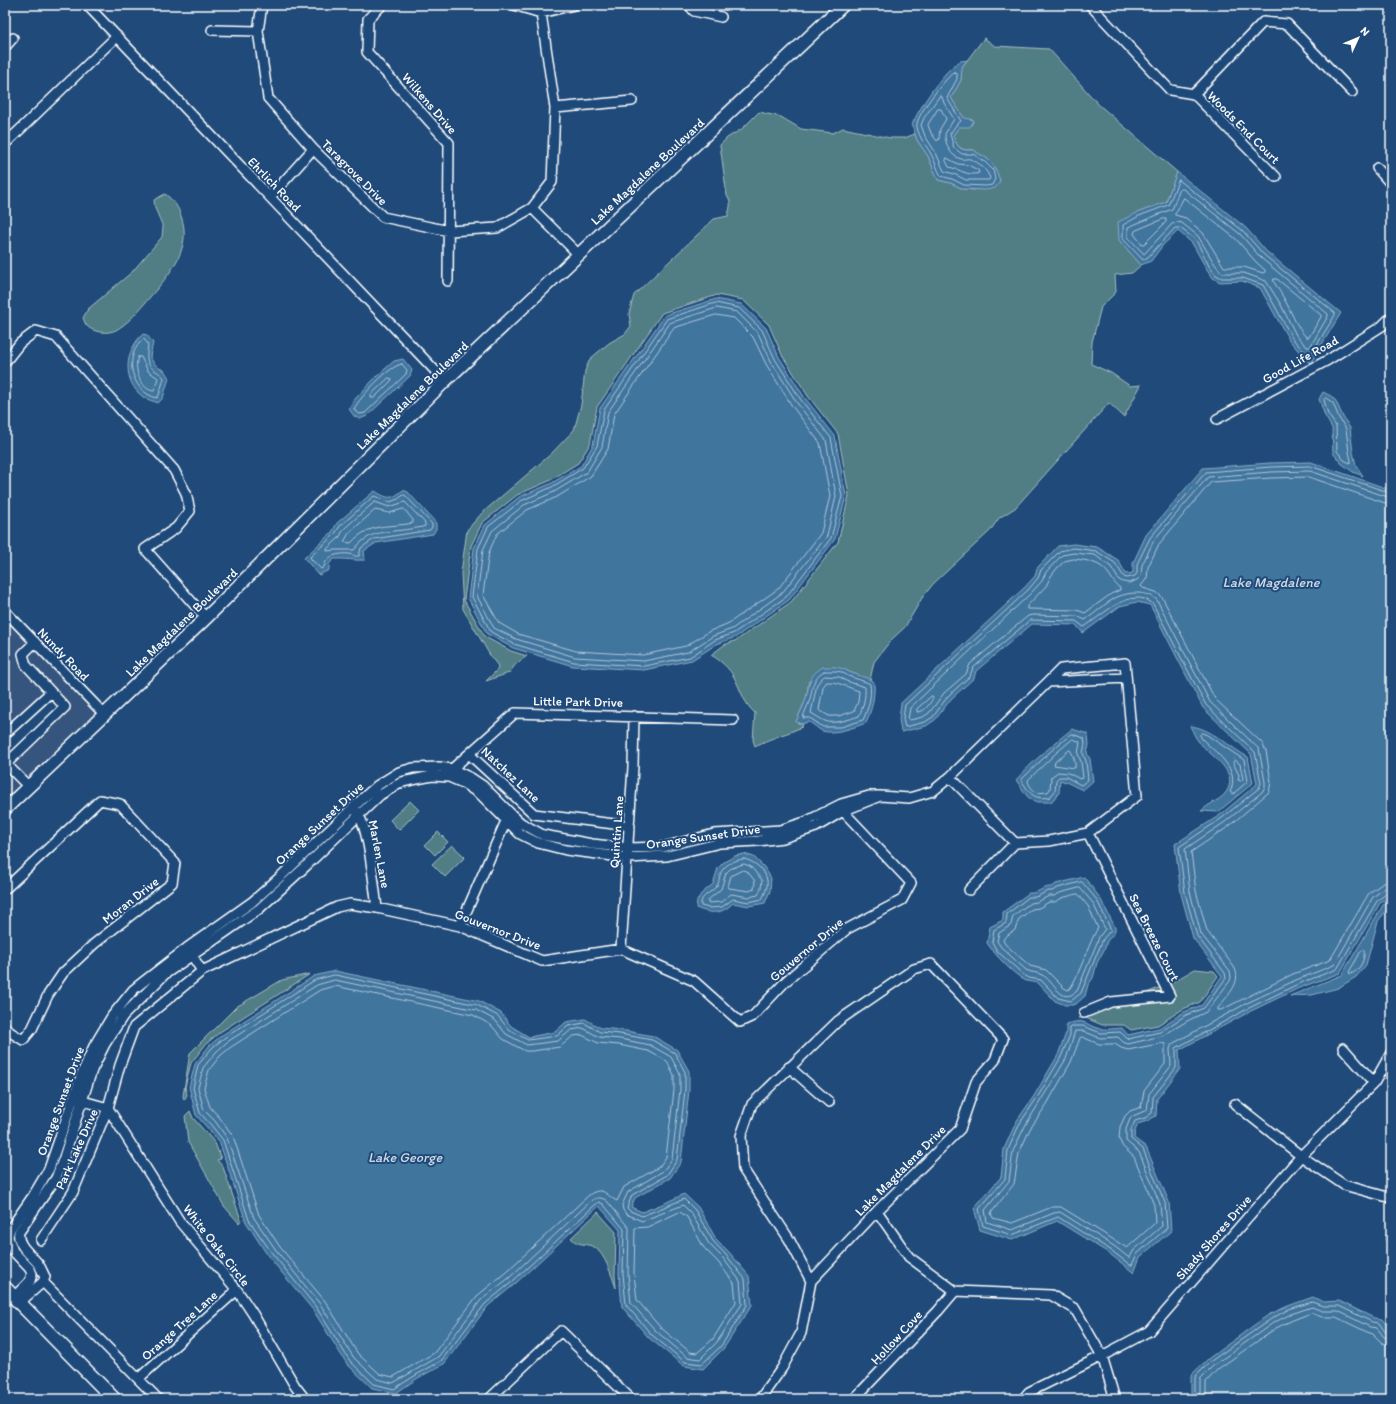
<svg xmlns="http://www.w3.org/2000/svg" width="1396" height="1404" font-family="Itim,sans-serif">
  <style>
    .built { fill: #34557e }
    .green { fill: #517d85; stroke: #a8bec2 }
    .water { fill: #41749e; stroke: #8dacc5 }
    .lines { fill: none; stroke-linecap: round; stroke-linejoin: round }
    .shore { stroke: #b3c7d8; stroke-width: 1 }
    .minor-casing { stroke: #fff; stroke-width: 12 }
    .tertiary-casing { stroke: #fff; stroke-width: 15 }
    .secondary-casing { stroke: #fff; stroke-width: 16 }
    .minor { stroke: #1f4a7a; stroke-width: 9 }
    .tertiary { stroke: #1f4a7a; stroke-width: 12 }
    .secondary { stroke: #1f4a7a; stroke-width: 13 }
    .labels { text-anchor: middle; stroke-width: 4; stroke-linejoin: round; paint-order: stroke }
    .street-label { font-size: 13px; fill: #fff; stroke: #1f4a7a }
    .water-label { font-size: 14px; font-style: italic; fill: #d0dce7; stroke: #1f4a7a }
  </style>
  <rect width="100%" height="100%" fill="#1f4a7a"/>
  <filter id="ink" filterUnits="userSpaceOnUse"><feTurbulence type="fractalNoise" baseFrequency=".025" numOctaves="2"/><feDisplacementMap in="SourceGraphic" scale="8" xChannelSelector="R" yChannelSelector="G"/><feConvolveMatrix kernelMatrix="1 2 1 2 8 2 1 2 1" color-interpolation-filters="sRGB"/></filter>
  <g filter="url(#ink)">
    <!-- built -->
    <path class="built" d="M5 618 29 643 19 655 20 662 23 668 45 692 5 728Z
      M35 649 98 714 29 781 12 763 71 707 30 662 28 656Z
      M5 769 22 787 12 797 5 791Z"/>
    <!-- green -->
    <path class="green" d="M984 38 995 46 1049 49 1098 104 1177 172 1166 202 1137 213 1119 240 1141 265 1132 273 1115 275 1116 292 1101 307 1092 342 1091 364 1111 373 1130 386 1141 385 1124 417 1109 403 1015 508 999 518 990 531 933 584 922 598 905 627 891 640 874 662 870 680 849 672 844 669 809 681 806 699 796 722 801 724 803 723 802 727C787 734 770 738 755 746L753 740 755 713C744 704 741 690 734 677 729 668 720 660 711 655L724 645 737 640 791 602 838 542 849 495 838 434 808 396 782 355 769 325 743 300 717 295 662 313 597 407 590 444 578 463 549 481 517 495 482 523 471 546 464 600 485 637 511 651 527 656 516 664 509 673 486 681 497 670 498 666 491 657 463 609 461 573 467 530 482 513 551 454 574 430 581 405 585 371 590 359 609 343 625 334 631 326 629 314 634 295 714 219 728 216C729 209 733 202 727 196L720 145 727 138 742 129 759 112 781 117 801 129 833 133 843 128 890 138H904L915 134 917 140 928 156 938 180 951 183 963 189 974 190 1000 181C997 172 994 163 986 158 982 155 978 154 974 150 960 150 958 149 953 135L959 127 973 120 964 118 951 98 961 80 962 67Z
      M165 194C173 200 178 206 181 216 193 248 169 275 150 297 140 309 130 322 116 330 108 334 94 333 87 326 85 324 84 320 83 318L88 309 132 272 162 237 163 227 155 208 154 200Z
      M410 801 419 810 399 830 390 820Z
      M438 832 448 842 435 855 425 845Z
      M452 845 465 857 445 877 432 864Z
      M1195 969 1214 971 1218 976 1200 1002 1183 1009 1158 1025 1131 1030 1124 1025H1102L1086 1018H1078L1086 1009 1134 998 1171 983Z
      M310 974 220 1032 206 1044 191 1063 185 1087 187 1095 184 1100 183 1096 190 1053 236 1007 282 980Z
      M190 1111 193 1118 215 1143 221 1159 217 1160 223 1167 241 1220 239 1223 224 1206 188 1142 185 1116Z
      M598 1212 616 1232 615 1275 616 1288C612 1277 605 1253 594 1247 587 1243 577 1246 571 1238Z"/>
    <!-- water -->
    <path class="water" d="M967 60 962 67 961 80 951 98 964 118 974 120 970 127H959L953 135C958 149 960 151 974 150 978 154 982 155 986 158 994 163 997 172 1000 181L995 188 986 190 963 189 951 183 938 180 928 156 917 140 912 125C918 110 945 67 961 61 963 60 965 61 967 60Z
      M1177 172 1246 228 1267 252 1341 313 1310 364 1289 340 1260 288 1242 281 1220 282 1213 278 1206 268 1192 243 1178 231 1163 245 1151 261 1141 265 1119 240 1118 222 1137 213 1166 202Z
      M716 299 741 304 766 328 779 357 805 398 835 436 846 496 835 539 789 600 736 637 717 644 692 660 644 670 573 666 513 648 487 634 468 598 474 548 485 525 519 497 550 484 581 466 593 445 600 408 665 315Z
      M143 334 147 335 153 343 150 356 153 362 159 368 164 370 169 378 163 398 158 403C154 401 147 400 143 397 122 381 124 351 143 334Z
      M403 359 412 370 410 376 367 416 360 419 354 416 349 409 354 400 377 376 394 361Z
      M1323 392 1331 396 1336 401 1343 417 1350 428 1353 452 1356 465 1363 476 1353 472 1341 463 1333 453 1332 428 1325 416 1319 399Z
      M1311 462 1391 490V895L1380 903 1340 973 1299 988 1251 1011 1179 1050 1180 1069 1157 1099 1156 1116 1147 1121 1138 1124 1135 1131 1134 1138 1146 1147 1169 1202 1171 1231 1140 1257 1134 1273 1110 1254 1057 1221 1012 1240 980 1230 974 1208 1001 1177 1004 1149 1016 1122 1034 1096 1058 1055 1066 1033V1025C1086 1016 1086 1027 1102 1029 1109 1030 1116 1028 1122 1028L1128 1035 1159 1028 1184 1012 1202 1005 1222 976 1193 938 1181 894 1175 844 1220 815 1257 784 1251 754 1203 708 1150 605 1137 602 1120 606 1083 633 1076 625 1032 624 976 671 974 678 951 699 935 720 926 726 901 732 899 719 901 703 1025 587 1035 576 1037 568 1058 546 1074 544 1097 547 1118 560 1126 574 1133 573V563L1146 535 1203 468 1270 463Z
      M403 490 408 492 436 523V529L433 534 376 543 364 551 365 560C354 561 345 558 334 559L329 564V570L319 575 304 558 332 532 337 523 372 493 375 491C388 499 391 500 403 490Z
      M823 667H836L844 669 849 672 867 678 874 682C875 697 872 709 866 723 855 727 835 735 822 731 818 729 813 724 809 722L801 724 796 722C799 714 804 706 806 698 810 683 808 676 823 667Z
      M1190 726C1209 727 1231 748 1248 757L1253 783 1218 812 1201 811C1208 804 1218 801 1224 795 1243 773 1210 756 1199 742 1195 738 1193 731 1190 726Z
      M1072 729 1088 734 1089 745 1087 753 1090 759 1093 781 1083 790C1075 787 1068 782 1060 780L1059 793 1051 802H1034L1027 796 1016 780C1033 761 1052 745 1072 729Z
      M744 854 754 857 764 867 771 878 770 891 765 903 749 906 733 903C721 915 711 914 696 908L697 901 701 894 713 884 718 868 724 862 735 856Z
      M1084 877 1100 898 1115 927V932L1107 941 1105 948 1097 963 1093 978 1088 985 1085 996 1076 1004 1072 1005H1065L1055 1001 1038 983C1034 982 1030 982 1026 981 1013 974 995 955 987 943L990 927 1003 920V912L1029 893C1039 894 1042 886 1052 887L1056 884Z
      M1391 899V905L1378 921 1366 965 1356 977 1338 988 1312 995 1290 996 1342 975 1383 905Z
      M335 971 479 1001 501 1013 511 1026 529 1037 555 1032 566 1022 585 1019 601 1028 621 1030 653 1036 677 1050 689 1071V1090L681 1162 670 1178 635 1198 631 1207 642 1212 665 1203 684 1194 698 1207 716 1239 729 1252 749 1276 752 1305 724 1348 703 1369 684 1366 649 1338 622 1307 619 1274 620 1230 599 1206 515 1284 488 1306 444 1364 418 1378 396 1393 372 1388 347 1364 313 1310 268 1256 246 1222 219 1141 196 1115 189 1087 195 1064 209 1046 222 1035 314 976Z
      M1313 1297 1323 1302 1339 1301 1374 1318 1382 1319 1391 1331V1399H1191V1375L1209 1358 1268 1315 1288 1306Z"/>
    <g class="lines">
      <!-- shore -->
      <path class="shore" d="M954 72 957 73V79L947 98 961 121 956 125 950 134 954 148 962 154H973L985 162 993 170 995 179 992 185 986 186 964 185 952 179 941 176C937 169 935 161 931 154 926 145 919 138 917 127 914 117 945 79 954 72Z
        M940 96 942 97 944 103 954 119 945 134C945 144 950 156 961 159 964 160 968 158 970 159 979 162 987 170 990 178L989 180H966L954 174 944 171 936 153 925 136 921 125 924 118Z
        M938 109H941L946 119 940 129 939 139 937 141 931 133 928 125Z
        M947 158 958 164 968 165 978 170 979 173C968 177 960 169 949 167L946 161Z
        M1179 180 1243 231 1264 255 1335 313V315L1310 356H1308L1292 338 1276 308 1263 285 1243 278H1222L1216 275 1209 266 1196 240 1180 228H1175L1148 257 1143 260 1123 239V225L1139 216 1168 205Z
        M1180 189H1183L1240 234 1261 258 1328 314V316L1310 347H1307L1296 335 1281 305 1266 281 1244 273H1222L1214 263 1198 236 1182 223 1177 222 1172 224 1144 254 1128 237V227L1172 209Z
        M1184 198 1236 239 1256 262 1265 270V272L1263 273 1244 267H1224L1203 233 1186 218 1175 215Z
        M1163 219H1166V222L1144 244H1142L1134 234 1135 231Z
        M1274 279H1277L1321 315V317L1309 337H1306C1297 327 1293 316 1287 304 1283 296 1278 289 1274 282Z
        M716 303 739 308 762 330 775 359 801 400 831 438 842 496 831 538 786 597 734 633 715 640 690 657 644 666 574 662 514 644 491 632 472 597 478 549 488 527 521 501 552 487 583 468 597 446 604 410 667 319Z
        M717 308 737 312 758 333 771 361 797 403 826 440 836 496 827 536 782 593 732 629 713 636 688 652 644 661 575 657 516 639 494 628 477 596 483 550 492 531 524 505 554 492 587 472 602 447 608 412 670 323Z
        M716 315 734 318 753 337 766 364 792 406 820 443 830 496 821 533 778 589 729 623 710 631 686 646 643 655 576 651 518 634 499 623 483 595 489 552 497 534 527 510 557 497 591 476 608 449 614 414 674 328Z
        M144 339 148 344C147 355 144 364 156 371 160 374 162 374 164 378L159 395 157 398C131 392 122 355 144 339Z
        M138 357H141L148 371 158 378 154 391C141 390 133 369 138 357Z
        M402 364 407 370 406 374 365 413 360 414 356 412 354 409C360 397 390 365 402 364Z
        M389 378 392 379 391 381 374 398H371V395Z
        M1326 398 1333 403 1339 418 1346 429 1349 452 1351 461 1350 463 1344 460 1337 451 1336 426 1328 414 1324 400Z
        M1391 493 1310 466 1271 467 1206 472 1150 538 1137 564V573L1135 576 1127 578 1124 577 1115 563 1096 551 1074 548 1060 551 1041 570 1038 578 1028 590 905 705 903 719 905 727 925 722 933 717 948 696 970 676 973 668 1030 620 1076 621 1084 627C1101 616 1132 585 1153 604L1206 705 1255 752 1261 783 1259 788 1222 818 1179 847 1185 893 1197 936 1225 973 1226 978 1204 1008 1186 1015 1160 1032 1128 1039 1120 1032 1101 1033 1083 1026H1074L1070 1028V1035L1061 1057 1037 1098 1020 1123 1008 1150 1005 1179 979 1209 983 1226 1012 1235 1058 1217 1112 1251 1130 1265H1132L1137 1254 1167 1228 1165 1203 1153 1174 1143 1149 1131 1139V1130L1135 1121 1145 1118 1152 1113 1153 1097 1176 1068V1048L1249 1008 1298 984 1337 969 1377 901 1387 893 1391 892
        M404 495 406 496 432 524V527L430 530 374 539 361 548 359 556C355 557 354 555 350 554 339 553 326 555 324 567L321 569 311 559 310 557 334 535 340 526 374 496 390 502 398 499Z
        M1391 498 1310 471 1271 472 1208 477 1154 540 1142 565 1141 576 1137 580 1129 583 1123 582 1119 580 1111 567 1095 555 1074 553 1062 555 1046 572 1042 581 1031 593 910 708 908 719 910 720 923 717 929 713 944 693 966 674 970 664 1028 616 1032 615 1077 616 1085 620C1095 614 1104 604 1115 598 1127 592 1147 590 1157 600L1210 702 1259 749 1265 782V787L1262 792 1225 822 1185 849 1190 892 1201 934 1230 971 1231 977 1230 981 1206 1012 1189 1020 1162 1036 1128 1044 1123 1042 1118 1037 1100 1038 1083 1031H1075L1066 1059 1041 1100 1025 1126 1013 1151 1009 1181 985 1210 987 1222 1012 1230 1054 1213 1060 1212 1114 1246 1128 1257H1130L1134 1250 1162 1226 1160 1204 1149 1176 1139 1152 1126 1141V1129L1130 1119 1133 1116 1147 1110 1149 1094 1171 1066 1170 1049 1172 1044 1247 1003 1296 980 1334 965 1373 897 1385 888 1391 887
        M375 502 389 507 405 502 425 523V526C421 528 415 528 410 529 386 533 370 529 354 550H335L327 551V549L339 538 344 529Z
        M1391 504 1385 503 1309 477 1271 478 1211 482 1159 544 1148 567 1147 578 1141 586 1143 588 1156 592 1162 597 1215 699 1262 743 1266 751 1271 782 1269 792 1228 827 1191 852 1196 891 1207 931 1234 967C1243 982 1227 996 1218 1008V1010H1221L1293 974 1330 960 1369 893 1383 883 1391 881
        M404 509 413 520V523C388 528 370 522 351 543L344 542 349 533 375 510 389 513Z
        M1074 559C1086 560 1100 562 1108 573 1112 578 1114 584 1120 588V590L1111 594 1085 613 1077 610 1027 609V606L1046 586 1051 576 1058 567 1065 561Z
        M824 671H836L842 672 848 676 866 682 870 684C872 697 868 709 863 720L841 727H823L810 718H803C804 712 808 706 810 699 813 687 812 678 824 671Z
        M825 676 840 677 846 681 865 687C866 697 863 707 859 716 851 719 833 725 825 721 820 719 815 715 811 713L817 684 822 678Z
        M827 682C837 681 849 688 859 691L858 702 854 711 839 716H829L819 710 823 687Z
        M932 696 933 698C929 705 925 712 917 712V709Z
        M1202 733 1207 735 1244 760 1248 781 1233 794 1230 792C1241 769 1216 753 1202 739L1200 735Z
        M1072 734 1084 738 1085 744 1083 753 1086 761 1088 780 1081 785 1066 777H1059L1056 780 1055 791 1050 797C1034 800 1030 794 1022 781V779L1051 751Z
        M1073 739 1080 742 1078 754 1081 762 1083 778 1080 779 1068 773 1058 772 1051 777 1050 789 1048 792 1037 793C1033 790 1028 785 1028 780L1055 754Z
        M1070 750C1073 753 1076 764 1075 768L1054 765 1055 762Z
        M1235 760 1240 764 1243 779 1241 781 1238 780 1239 775 1233 763Z
        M744 859C753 861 765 869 767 880 768 887 765 893 762 899L749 902 733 899 722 907 709 908 701 906C699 896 711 893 716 887 719 884 719 879 720 875 723 865 734 860 744 859Z
        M744 864 750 866 762 880 761 888 758 895 749 897 731 894 721 902 708 903V900L721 889 726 873 730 869Z
        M743 870 747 871 755 881 754 889 749 891 729 888 728 886 731 876Z
        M1082 882 1097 900 1111 930 1103 939 1081 993 1071 1001 1058 998 1041 980 1029 978 1024 975 997 951 992 942 994 930 1006 923 1007 914 1029 897H1036L1048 891H1052L1058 888Z
        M1080 888 1093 903 1105 929 1099 937 1096 945 1077 991C1060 1006 1055 981 1042 975 1037 972 1032 973 1026 970L1001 947 997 941 999 933 1011 925 1013 916 1030 903 1037 902 1049 896H1054L1060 893Z
        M1078 894 1088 906 1098 928C1090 939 1076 985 1068 990L1064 988 1046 970 1030 966 1005 944 1003 940 1005 937 1015 930 1019 919 1032 909 1039 908 1049 902H1055L1062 898Z
        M1364 950C1366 959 1359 972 1350 974L1349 972 1361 951Z
        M335 975 477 1005 498 1016 509 1030 528 1040 557 1036 568 1026 584 1023 600 1032 620 1034 652 1040 675 1053 685 1072V1090L677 1160 667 1175 632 1195 627 1208 630 1211 642 1216 684 1199 695 1210 713 1241 726 1255 745 1279 747 1305 721 1346 702 1364 685 1362 652 1335 626 1305 623 1274 624 1229 603 1204 599 1202 596 1204 513 1281 485 1304 441 1361 416 1375 394 1389 374 1384 350 1361 316 1307 272 1253 249 1220 223 1140 211 1125 200 1113 193 1088 198 1065 212 1048 224 1038 315 980Z
        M335 980 476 1010 495 1020 506 1034 527 1045 558 1041 571 1030 583 1028 599 1037 620 1039 650 1045 671 1057 680 1074V1090L672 1159 663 1171 628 1192 622 1205 623 1210 626 1214 642 1221 683 1205 691 1213 709 1244 723 1258 740 1281 742 1304 717 1342 700 1359 687 1357 656 1331 631 1303 628 1274 629 1228 607 1201C602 1197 597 1197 592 1200L509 1278 481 1300 438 1357 393 1383 377 1379 354 1358 320 1304 276 1250 254 1218 227 1138 215 1121 204 1110 198 1088 203 1068 216 1052 227 1042 317 985Z
        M335 986 473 1015 491 1025 503 1039 525 1051H532L560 1047 573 1036 582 1035 598 1043 619 1045 648 1051 667 1061 674 1075V1090L666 1157 659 1167 624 1187 617 1201C606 1196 604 1185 589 1195L505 1273 477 1296 434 1353 393 1377 380 1374 358 1354 325 1301 280 1247 259 1215 233 1136 220 1118 210 1107 204 1088 209 1070 220 1056 231 1047 320 990Z
        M1082 1037 1099 1044H1115L1121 1048 1128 1050 1163 1043 1165 1044V1064L1144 1091 1141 1107 1130 1111 1125 1116 1120 1127 1119 1139 1123 1147 1134 1157 1154 1205 1155 1223 1127 1248 1061 1207H1052L1012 1223 993 1218 991 1213 1014 1184 1019 1153 1030 1129 1047 1104 1071 1062 1080 1038Z
        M680 1212 687 1217 704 1248 718 1262 734 1283 736 1302 713 1339 697 1353 690 1352 660 1327 637 1300 634 1274 635 1228 647 1227Z
        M1195 1399V1377L1211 1361 1271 1319 1289 1309 1312 1302 1323 1306H1339L1372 1322 1379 1323 1386 1333 1391 1334
        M1200 1399V1379L1214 1365 1273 1323 1291 1314 1312 1307 1322 1311H1338L1370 1327 1377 1328 1384 1337 1391 1339
        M1206 1399V1382L1218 1369 1276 1328 1293 1320 1311 1313 1322 1317H1336L1367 1332 1373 1334 1382 1343 1391 1345"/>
      <!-- minor casing -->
      <g class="minor-casing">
        <path id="minor" d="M87 5 445 381
          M262 5 258 31 268 98 313 149 383 217 449 231 497 228 532 208 552 182 555 108 541 13
          M382 5 368 19 367 52 449 143 448 281
          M514 5 541 13 574 5
          M689 5 694 11 721 17
          M1090 5 1170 90 1194 94 1263 22 1287 24 1352 92
          M212 30 258 31
          M5 47 13 38
          M1194 94 1276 177
          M555 108 632 101
          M5 144 117 36
          M1377 168 1391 184
          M270 197 313 149
          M532 208 579 255
          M5 362 20 343 36 331 56 337 174 470 186 493 190 511 176 528 145 549 206 618
          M1217 419 1328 360 1382 326 1391 317
          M5 611 104 714
          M5 734 51 692
          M469 754 534 814 630 826
          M5 763 29 787
          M6 764 65 707 26 665 23 654 35 642
          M450 774 452 769 515 713 733 720
          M950 777 1015 843
          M880 796 909 798 933 791 950 777 1048 682
          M356 811C369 825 374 887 377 908
          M5 889 100 800 120 804 175 863 172 883 94 944 63 973 48 995 32 1029 23 1040 10 1032 5 1027
          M969 890 1015 843 1049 841 1088 833 1137 796 1125 663 1061 669 1048 682 1126 678
          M460 926 506 821 509 816
          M621 949 633 767 634 716
          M189 951 202 971
          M1084 1013 1111 1002 1170 996 1088 833
          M1343 1048 1374 1083
          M789 1067 829 1102
          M76 1099 108 1108
          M1235 1104 1301 1156 1344 1185 1391 1198
          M108 1108 180 1222 237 1290 253 1314 295 1386 305 1399
          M877 1211 909 1257 955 1291 1051 1295 1075 1309 1102 1356 1115 1399
          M1391 1239V1238
          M41 1240 73 1192 108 1108 120 1065 134 1027 202 971 337 907 350 904 377 908 460 926 542 961 621 949 694 981 740 1022 753 1016 786 981 847 929 902 900 911 883 843 811 842 807
          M43 1282 158 1399
          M14 1297 30 1281 32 1274 30 1269 13 1251 8 1237 10 1229 33 1196 49 1169 82 1073 94 1046 112 1016 133 990 143 982 187 948 252 902 280 877 362 799 378 785 399 772 413 768 439 767 452 769 471 778 483 786 511 814 521 823 543 835 592 844 628 848 663 847 714 834 780 830 805 822 841 804 869 796H880L843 811 816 827 783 838 758 841 720 843 667 856 628 858 566 850 538 843 520 834 481 795 463 783 449 777 432 776 402 782 380 795 306 866 259 909 165 974 123 1016 105 1044 92 1070 64 1157 56 1178 19 1232C16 1245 32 1255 39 1265 41 1268 43 1273 45 1277L43 1282 20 1302
          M138 1379 237 1290
          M489 1399 561 1331 631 1399
          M760 1399 782 1368 801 1333 811 1281 877 1211 960 1129 976 1082 995 1060 1003 1039 931 964 914 969 838 1021 752 1104 741 1136 743 1169 789 1239 811 1281
          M854 1399 938 1311 955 1291
          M1023 1399 1029 1392 1102 1356 1149 1331 1301 1156 1374 1083 1391 1053"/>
      </g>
      <!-- tertiary casing -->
      <g class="tertiary-casing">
        <path id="tertiary" d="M5 809 206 618 445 381 843 5"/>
      </g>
      <!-- secondary casing -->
      <g class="secondary-casing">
        <path id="secondary" d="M5 1288 114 1399"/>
      </g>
      <!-- minor -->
      <use href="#minor" class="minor"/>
      <!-- tertiary -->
      <use href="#tertiary" class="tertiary"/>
      <!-- secondary -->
      <use href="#secondary" class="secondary"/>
    </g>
  </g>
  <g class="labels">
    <!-- street labels -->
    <g class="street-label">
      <text transform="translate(430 103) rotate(49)" y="5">Wilkens Drive</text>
      <text transform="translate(1244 127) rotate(45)" y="5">Woods End Court</text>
      <text transform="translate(647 171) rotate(-43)" y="5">Lake Magdalene Boulevard</text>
      <text transform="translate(355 172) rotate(45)" y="5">Taragrove Drive</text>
      <text transform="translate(275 184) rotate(46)" y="5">Ehrlich Road</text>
      <text transform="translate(1300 359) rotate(-29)" y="5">Good Life Road</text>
      <text transform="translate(412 395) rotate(-44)" y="5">Lake Magdalene Boulevard</text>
      <text transform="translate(181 622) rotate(-44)" y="5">Lake Magdalene Boulevard</text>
      <text transform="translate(64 654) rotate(46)" y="5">Nundy Road</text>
      <text transform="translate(578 701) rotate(1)" y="5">Little Park Drive</text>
      <text transform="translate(511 774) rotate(43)" y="5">Natchez Lane</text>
      <text transform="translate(319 823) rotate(-43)" y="5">Orange Sunset Drive</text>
      <text transform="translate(616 832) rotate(-86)" y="5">Quintin Lane</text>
      <text transform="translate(703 836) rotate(-8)" y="5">Orange Sunset Drive</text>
      <text transform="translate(380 854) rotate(79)" y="5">Marlen Lane</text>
      <text transform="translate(130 900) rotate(-38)" y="5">Moran Drive</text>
      <text transform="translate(498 929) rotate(21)" y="5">Gouvernor Drive</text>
      <text transform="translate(1155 937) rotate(63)" y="5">Sea Breeze Court</text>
      <text transform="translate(806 949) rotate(-40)" y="5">Gouvernor Drive</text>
      <text transform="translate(60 1101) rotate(-70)" y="5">Orange Sunset Drive</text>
      <text transform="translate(76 1149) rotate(-66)" y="5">Park Lake Drive</text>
      <text transform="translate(900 1170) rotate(-45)" y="5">Lake Magdalene Drive</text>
      <text transform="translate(1213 1237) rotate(-49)" y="5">Shady Shores Drive</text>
      <text transform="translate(217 1245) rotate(52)" y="5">White Oaks Circle</text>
      <text transform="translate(179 1325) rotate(-42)" y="5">Orange Tree Lane</text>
      <text transform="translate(896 1337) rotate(-47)" y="5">Hollow Cove</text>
    </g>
    <!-- water labels -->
    <g class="water-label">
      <text x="1271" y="587">Lake Magdalene</text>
      <text x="405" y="1162">Lake George</text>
    </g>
  </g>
  <!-- margin -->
  <rect width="1396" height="1404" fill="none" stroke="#1f4a7a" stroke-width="20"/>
  <rect x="10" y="10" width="1376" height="1384" fill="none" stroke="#fff" stroke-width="1.5" filter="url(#ink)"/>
  <!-- north arrow -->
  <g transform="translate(1358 38) rotate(46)" stroke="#1f4a7a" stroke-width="3" paint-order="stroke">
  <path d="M0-3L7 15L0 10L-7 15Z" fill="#ffffff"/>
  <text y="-6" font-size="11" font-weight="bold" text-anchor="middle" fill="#ffffff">N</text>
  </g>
</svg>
